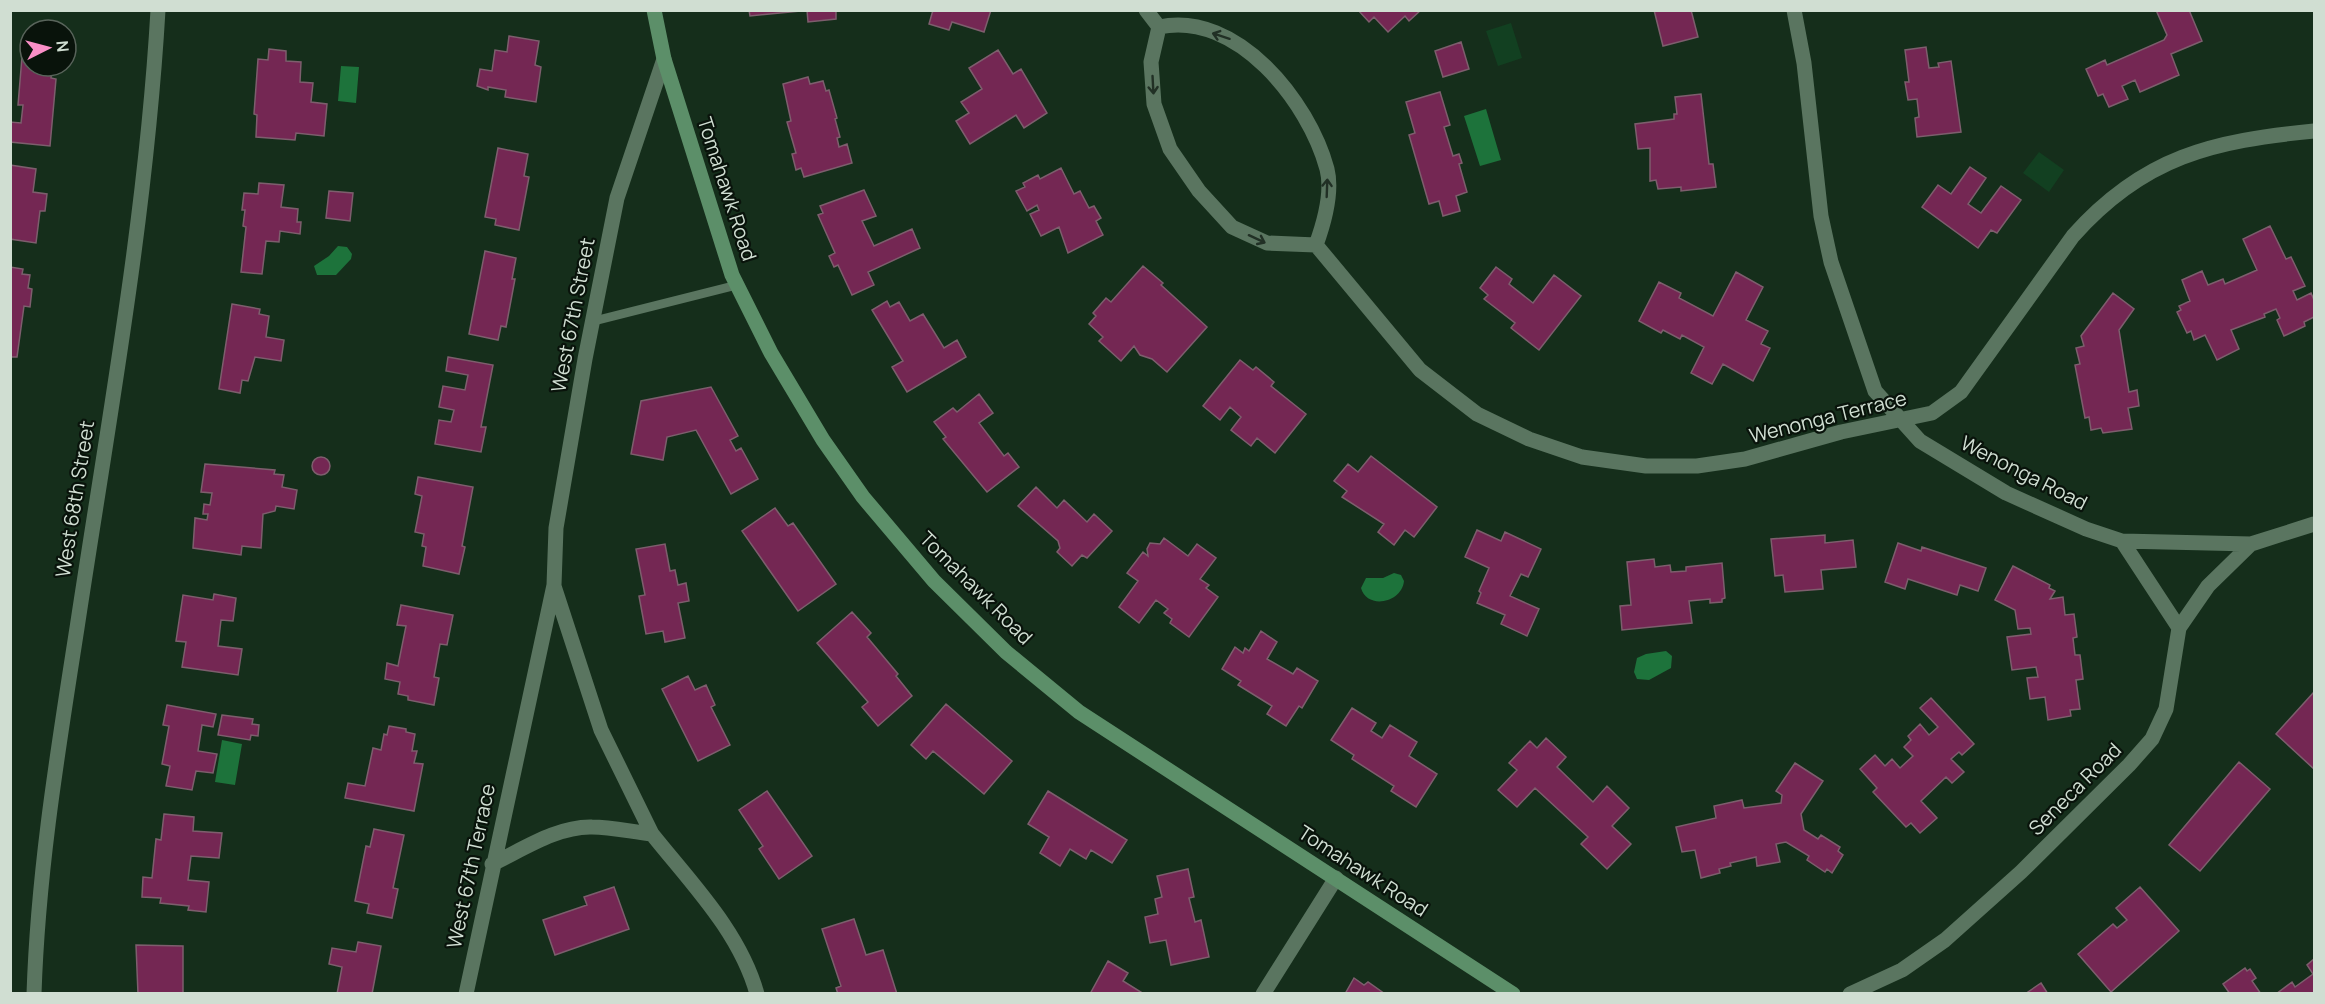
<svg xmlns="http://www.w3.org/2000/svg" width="2325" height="1004" font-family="Manrope,sans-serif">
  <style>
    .green { fill: #124021 }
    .water { fill: #1d733b }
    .building { fill: #742753; stroke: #7d5e6d; stroke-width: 1.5 }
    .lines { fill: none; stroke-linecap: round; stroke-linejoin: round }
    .lane { stroke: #5a7560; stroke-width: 9 }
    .street { stroke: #5a7560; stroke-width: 15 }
    .secondary { stroke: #5c8f69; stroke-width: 15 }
    .oneway { stroke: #213025 }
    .labels { text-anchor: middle; stroke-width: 4.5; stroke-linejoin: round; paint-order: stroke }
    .street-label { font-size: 20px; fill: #d0ded2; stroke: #09130b }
  </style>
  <rect width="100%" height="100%" fill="#152e1b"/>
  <!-- green -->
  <path class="green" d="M1511 23 1522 58 1498 66 1486 31Z
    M2039 152 2064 170 2049 192 2023 173Z"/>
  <!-- water -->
  <path class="water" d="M341 66 359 67 356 103 338 101Z
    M1486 109 1501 160 1480 166 1464 116Z
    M338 246 347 247 352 254 351 259 336 275H317L314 266 329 256Z
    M1394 573 1401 575 1404 581C1402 603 1367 610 1361 588L1366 578H1383Z
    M1666 651 1672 656 1671 668 1649 680 1637 679 1634 672 1637 658 1646 654Z
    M222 740 242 744 235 785 215 782Z"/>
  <!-- building -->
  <path class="building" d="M749 10H800V11L750 16Z
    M807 10H836V19L808 22Z
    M933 10H991L984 32 952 22 949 30 929 24Z
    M1358 10H1421L1409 21 1405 16 1388 32 1374 17 1369 22Z
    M1654 10H1691L1698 37 1663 46Z
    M2156 10H2189L2202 41 2171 54 2179 75 2140 92 2135 80 2122 86 2128 99 2109 107 2103 94 2098 96 2086 69 2105 60 2107 65 2164 40 2167 35Z
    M509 36 539 41 535 65 541 67 536 102 505 97 506 90 488 87V90L477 86 480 69 492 71 495 50 507 52Z
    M1461 42 1469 69 1443 77 1435 51Z
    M1926 47 1929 68 1939 67 1938 63 1951 61 1961 132 1917 137 1915 118 1919 117 1917 99 1908 100 1905 82H1909L1905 50Z
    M269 49 286 51V61L301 62 300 82 313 83 311 102 327 104 324 136 296 133 295 140 256 137 257 115 254 114 258 59 268 60Z
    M998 50 1013 74 1021 69 1047 113 1024 128 1016 115 970 144 956 121 969 113 961 102 982 89 969 68Z
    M22 57H30V66H52L51 78 56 79 50 146 10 142V122L21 123 23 105H18Z
    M808 77 810 84 823 81 826 91 829 90 837 118 835 119 840 137 837 138 839 147 847 144 852 163 804 177 801 168 796 170 792 154 796 153 787 122 791 121 783 84Z
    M1440 92 1450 125 1444 127 1453 156 1459 154 1462 163 1459 164 1467 192 1456 196 1460 211 1443 216 1439 201 1429 204 1409 135 1415 133 1406 102Z
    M1701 94 1709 164H1713L1716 187 1681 191V187L1658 189 1656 180 1650 181V148L1638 149 1635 124 1674 119V114H1677L1675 97Z
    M498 148 528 154 524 176 529 177 519 230 495 225 496 219 485 217Z
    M10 165 36 169 33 192 47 194 45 211H40L36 243 10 239Z
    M1970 167 1986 178 1968 204 1981 213 2001 186 2021 200 1997 233 1991 230 1978 248 1922 207 1938 185 1951 194Z
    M1061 168 1074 194 1080 191 1089 208 1094 206 1101 218 1096 221 1103 235 1068 253 1059 227 1041 236 1030 214 1039 210 1037 205 1027 211 1016 191 1025 187 1023 183 1038 175 1040 179Z
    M259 183 284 185 281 207 298 209 297 222H301L300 234 280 231 279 242 266 241 262 274 241 272 246 227 243 226 245 210H242L244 193 258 194Z
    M864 190 876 216 862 221 874 246 912 229 920 248 868 272 874 285 852 295 838 265 834 267 829 256 835 253 818 215 823 213 820 206Z
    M329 191 353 193 350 221 326 218Z
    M2270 226 2286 259 2291 257 2305 286 2293 291 2297 300 2311 293 2314 300V317L2304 322 2305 326 2284 336 2277 320 2280 318 2276 309 2264 314 2265 317 2231 330 2239 349 2217 360 2205 335 2194 340 2191 331 2187 333 2177 312 2181 310 2179 306 2190 301 2182 280 2202 271 2208 285 2223 279 2225 284 2257 270 2243 239Z
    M485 251 516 258 512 279H515L506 327 501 326 498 340 469 334Z
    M1143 266 1163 283 1161 285 1207 327 1167 372 1152 359 1140 355 1134 346 1121 361 1099 341 1103 337 1089 324 1096 316 1093 313 1106 298 1111 302Z
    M10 267 23 269 22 274 30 275 28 288 32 289 30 307 24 306 17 357H10Z
    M1496 267 1512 279 1509 284 1533 303 1554 275 1581 296 1539 350 1511 328 1515 323 1484 299 1488 295 1480 288Z
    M1736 272 1763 287 1746 320 1768 331 1761 344 1770 348 1753 381 1723 364 1712 384 1691 373 1704 347 1682 335 1680 339 1663 330 1661 333 1639 321 1659 282 1681 293 1679 298 1713 316Z
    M2113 293 2134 309 2119 330 2129 392 2137 390 2139 406 2128 408 2132 429 2103 433 2101 428 2091 430 2089 417 2085 418 2075 365 2080 364 2076 348 2084 346 2081 336Z
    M887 301 890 307 899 302 910 321 923 314 944 348 957 340 966 357 907 392 892 367 903 361 872 310Z
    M232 304 260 309 259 314 269 316 266 337 284 340 281 361 255 357 248 381 242 380 240 393 219 389Z
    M448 357 493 365 481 427H486L481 452 435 444 439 420 451 422 454 410 439 407 443 386 465 390 468 375 446 371Z
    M1240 360 1253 370 1256 367 1274 382 1271 386 1306 414 1275 453 1257 438 1251 446 1231 430 1241 417 1230 407 1220 420 1203 406Z
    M711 387 738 436 730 440 736 451 741 448 758 479 731 494 696 430 667 437 663 460 631 454 641 401Z
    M979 394 993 413 979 423 1004 456 1008 453 1019 467 987 492 943 439 946 437 934 422 953 408 957 412Z
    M1371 456 1437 507 1414 537 1405 530 1394 545 1378 532 1384 524 1342 497 1347 491 1334 481 1348 464 1358 472Z
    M312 466a9 9 0 1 1 18 0a9 9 0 1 1-18 0Z
    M205 464 275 470 274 474 284 475 282 487 297 490 294 509 276 506 275 511 263 514 261 548 242 546 241 555 193 548 195 518 207 520 208 514H203L204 504 210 505 212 493 201 492Z
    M418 477 473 487 462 546 465 547 459 574 423 566 426 547 422 546 424 534 415 532 422 496 415 494Z
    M1036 487 1057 508 1064 500 1087 522 1094 514 1112 531 1087 558 1082 555 1072 566 1057 552 1060 548 1058 541 1018 506Z
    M775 508 788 526 793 523 836 584 798 611 742 531Z
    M1477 530 1501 541 1505 532 1541 549 1528 577 1521 574 1510 596 1539 609 1527 636 1501 624 1505 615 1477 603 1481 593 1479 591 1489 568 1465 557Z
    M1825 535V543L1853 540 1856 567 1821 570 1823 589 1785 592 1783 575 1775 576 1771 539Z
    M1164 538 1188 556 1197 544 1216 558 1200 579 1209 585 1206 588 1218 597 1189 637 1170 623 1172 619 1164 613 1168 609 1156 600 1139 623 1119 607 1138 581 1127 573 1143 552 1148 556 1147 549 1150 543 1160 544Z
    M1898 543 1921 551 1922 547 1986 568 1978 591 1960 585 1957 595 1908 579 1905 589 1885 582Z
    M665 544 670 571 675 570 678 585 686 583 689 601 678 603 685 638 665 642 663 631 646 634 639 596 645 595 636 549Z
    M1654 559 1655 567 1670 565 1671 572 1686 571V567L1722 563 1725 598 1722 599V602L1710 603V599L1689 601 1692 623 1622 630 1620 606 1631 605 1627 562Z
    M2013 566 2050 585 2049 588 2055 591 2050 599 2063 597 2065 615 2074 614 2077 637 2073 638 2075 655H2080L2083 679 2076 680 2080 709 2070 710 2071 716 2048 720 2045 697 2030 699 2027 678 2038 677 2036 667 2012 670 2007 637 2031 634 2030 628 2018 629 2015 610 1995 600Z
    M214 594 236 598 233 621 221 620 218 646 242 649 238 675 182 667 186 642 176 641 183 595 213 600Z
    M401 605 453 615 447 645 440 644 434 677 439 678 434 705 408 700V696L398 694 400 682 385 679 387 663 398 666 406 626 397 625Z
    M852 612 871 633 867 637 898 674 896 676 912 696 878 726 862 707 868 702 817 643Z
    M1261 631 1277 642 1267 659 1293 674 1297 668 1318 681 1302 708 1299 706 1286 726 1267 714 1272 706 1238 685 1241 681 1222 669 1235 647 1243 653 1245 648 1249 651Z
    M688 676 695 690 706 685 715 705 711 707 730 745 698 761 662 689Z
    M2314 692V769L2276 734Z
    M1931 698 1974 744 1962 755 1959 752 1951 759 1964 772 1952 783 1946 777 1921 801 1937 818 1920 833 1911 823 1906 827 1873 792 1877 788 1860 769 1875 755 1885 766 1892 759 1900 768 1913 756 1904 747 1911 740 1908 736 1920 724 1929 735 1938 727 1920 708Z
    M946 704 1012 761 984 794 933 751 926 759 911 745Z
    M167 705 216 714 213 727 202 725 198 751 217 754 213 773 196 771 192 790 166 786 170 766 162 764 169 726 163 725Z
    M1352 708 1376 723 1371 731 1382 738 1390 725 1417 742 1409 756 1437 774 1416 807 1391 791 1394 786 1352 759 1354 755 1331 740Z
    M222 715 253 719 252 724 259 725 258 736 251 735 250 740 218 735Z
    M389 726 406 729V732L415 734 412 751H417L414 763 423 764 414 811 345 798 348 783 365 786 373 748 381 750 384 734 387 735Z
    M1546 738 1566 757 1557 767 1593 802 1607 786 1629 808 1612 826 1631 844 1607 869 1581 844 1588 837 1535 788 1517 807 1498 790 1517 770 1509 763 1530 741 1537 748Z
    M2239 762 2270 789 2200 871 2169 845Z
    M1795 763 1823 781 1801 814 1804 830 1818 839 1821 835 1840 847 1838 851 1843 855 1832 873 1827 869 1825 872 1807 860 1809 856 1786 842 1776 844 1780 862 1757 866 1756 857 1730 863 1731 866 1719 869 1720 873 1701 878 1695 850 1682 852 1676 827 1716 818 1714 806 1742 800 1744 808 1781 803 1782 795 1776 791Z
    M767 791 812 856 779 879 759 849 763 846 739 810Z
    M1048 791 1127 840 1112 863 1091 850 1086 859 1070 849 1060 866 1040 853 1049 837 1028 824Z
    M164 814 194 817 193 831 222 833 219 858 191 856 188 880 209 882 206 912 188 910 189 906 160 903 161 898 142 897 143 877 152 878 156 839 161 840Z
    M374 829 404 835 393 888 398 889 392 918 367 913 369 904 355 901 366 846 370 847Z
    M1188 869 1194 897 1189 898 1195 922 1201 920 1209 957 1171 965 1166 940 1150 943 1145 917 1158 914 1155 899 1162 897 1157 876Z
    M614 887 629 929 555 955 543 920 587 905 584 897Z
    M2140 887 2179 931 2111 992 2078 954 2113 924 2117 928 2127 920 2116 908Z
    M854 919 866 955 883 950 897 994H838L836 988 841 986 822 929Z
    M358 942 381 946 372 994H337L342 967 329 964 332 948 356 952Z
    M136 945 183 946V994H138Z
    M2314 959V994H2276L2292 982 2295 987 2313 974 2307 965Z
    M1108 961 1128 973 1123 981 1144 994H1090Z
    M2245 968 2247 971 2250 969 2256 978 2252 981 2261 994H2230L2223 984Z
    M1354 978 1364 985 1368 982 1385 994H1345Z
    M2041 983 2048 994H2025Z"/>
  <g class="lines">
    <!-- lane -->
    <path class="lane" d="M594 321 737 285"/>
    <!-- street -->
    <path class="street" d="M1146 10 1159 27
      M1794 10 1804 63 1821 216 1831 262 1875 391 1920 441 2006 493 2086 529 2122 541 2251 544 2314 524
      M1159 27C1237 10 1309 102 1327 169 1333 193 1324 223 1316 245
      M1159 27 1151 62 1154 104 1170 149 1199 191 1232 227 1267 243 1316 245
      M1316 245 1420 370 1477 414 1529 439 1582 457 1646 466H1697L1745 459 1841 432 1932 413 1961 392 2073 236C2144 156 2213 141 2314 131
      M554 586 601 730 652 834
      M2179 628 2208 586 2251 544
      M492 864C522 850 557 826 592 827 612 827 632 832 652 834 691 883 740 932 757 994
      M34 994C38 870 58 750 77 628 108 423 146 218 158 10
      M466 994 554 585 556 528 585 359 617 198 664 59
      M1263 994 1336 878
      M1850 994 1902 970 1945 940 2021 872 2129 765 2152 739 2166 709 2179 628 2122 541"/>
    <!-- secondary -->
    <path class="secondary" d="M654 10 664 59 732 275 771 353 823 440 863 497 934 581 1006 652 1079 712 1513 994"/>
  </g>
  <!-- one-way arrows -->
  <defs><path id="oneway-shaft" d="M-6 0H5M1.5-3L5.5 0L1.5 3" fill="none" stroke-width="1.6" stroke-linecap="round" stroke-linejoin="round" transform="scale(1.5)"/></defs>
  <g class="oneway">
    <use href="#oneway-shaft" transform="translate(1221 36) rotate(-162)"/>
    <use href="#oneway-shaft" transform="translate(1153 85) rotate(87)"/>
    <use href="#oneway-shaft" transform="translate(1327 188) rotate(-88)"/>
    <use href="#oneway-shaft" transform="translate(1257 239) rotate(25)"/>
  </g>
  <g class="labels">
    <!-- street labels -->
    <g class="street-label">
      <text transform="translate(727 189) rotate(72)" y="7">Tomahawk Road</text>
      <text transform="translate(573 315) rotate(-79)" y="7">West 67th Street</text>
      <text transform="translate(1828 417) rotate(-14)" y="7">Wenonga Terrace</text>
      <text transform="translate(2024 473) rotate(27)" y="7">Wenonga Road</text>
      <text transform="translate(75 499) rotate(-81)" y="7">West 68th Street</text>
      <text transform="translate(976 588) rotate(45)" y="7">Tomahawk Road</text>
      <text transform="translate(2075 789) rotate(-45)" y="7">Seneca Road</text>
      <text transform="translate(471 866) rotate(-78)" y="7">West 67th Terrace</text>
      <text transform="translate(1363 871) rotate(33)" y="7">Tomahawk Road</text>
    </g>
  </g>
  <!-- border -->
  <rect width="2325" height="1004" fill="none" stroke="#d0ded2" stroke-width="24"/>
  <!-- north arrow -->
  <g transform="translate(48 48) rotate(84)"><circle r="28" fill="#09130b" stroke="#59645b" stroke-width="1.5"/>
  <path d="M0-4.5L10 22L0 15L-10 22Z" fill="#fa8fc7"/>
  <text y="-9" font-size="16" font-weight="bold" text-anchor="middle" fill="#d0ded2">N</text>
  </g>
</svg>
